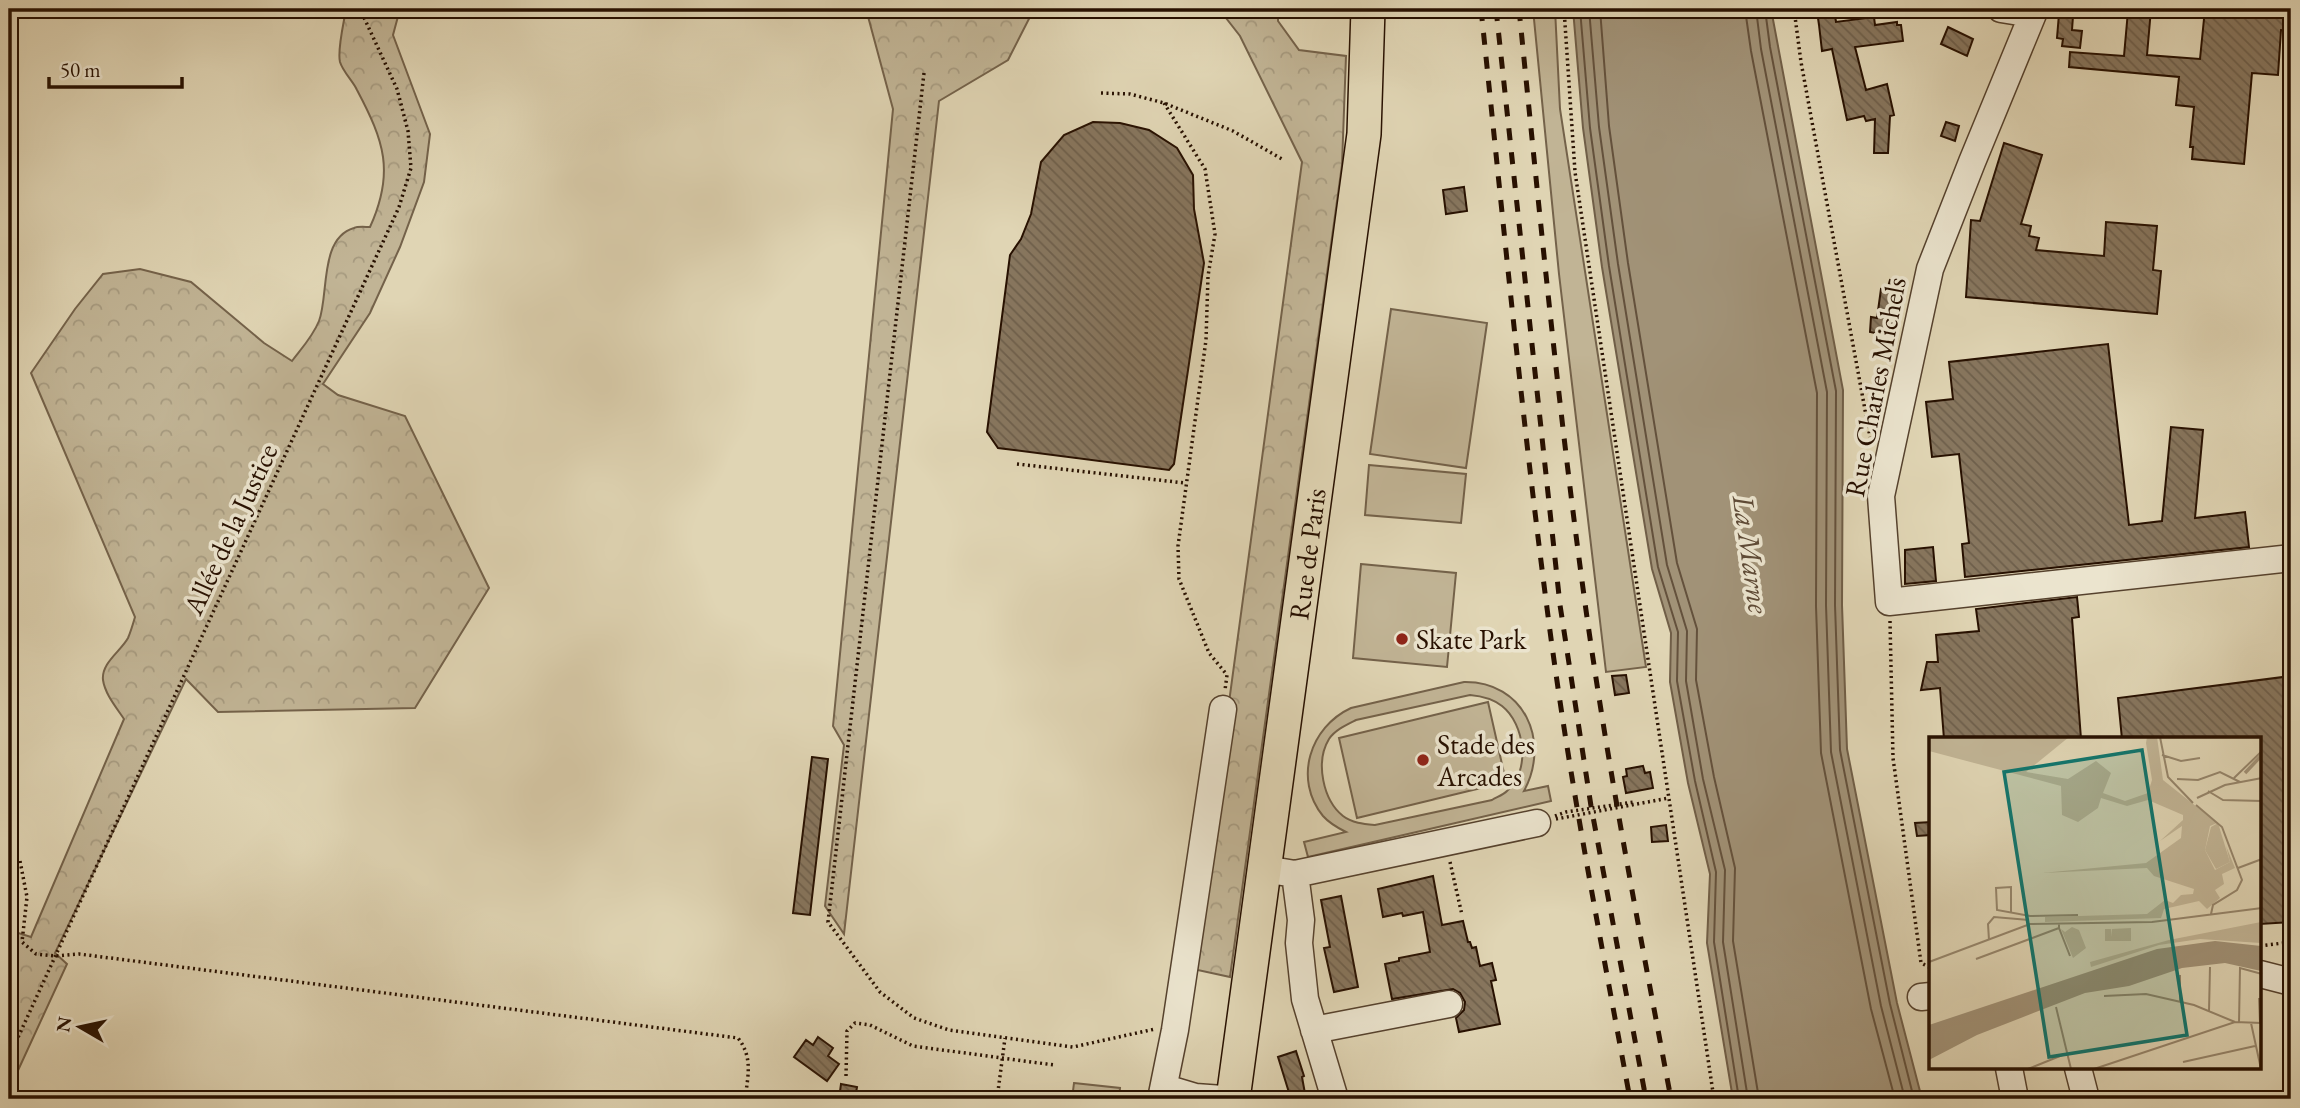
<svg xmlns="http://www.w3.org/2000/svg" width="2300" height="1108" font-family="'EB Garamond',serif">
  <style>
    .forest { fill: url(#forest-crowns); stroke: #74624a; stroke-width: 2 }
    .garden { fill: #c1b495; stroke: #74624a; stroke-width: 2; fill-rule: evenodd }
    .water { fill: #a19277; stroke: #705e47; stroke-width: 2 }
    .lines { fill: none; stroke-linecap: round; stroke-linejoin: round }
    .shore { stroke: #64513c; stroke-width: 2 }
    .building { fill: url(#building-back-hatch); stroke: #271000; stroke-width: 2 }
    .minor-casing { stroke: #55412d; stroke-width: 29 }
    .major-casing { stroke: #271000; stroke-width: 36 }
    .path { stroke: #271000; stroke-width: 3.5; stroke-dasharray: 2 3.5; stroke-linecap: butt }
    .minor { stroke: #ebe4ce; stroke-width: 26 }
    .major { stroke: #e0d5b4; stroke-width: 33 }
    .rail { stroke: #271000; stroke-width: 5; stroke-dasharray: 12 12; stroke-linecap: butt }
    .poi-dot { fill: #8f2418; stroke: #ebe4ce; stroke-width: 2.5 }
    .labels { text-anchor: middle; stroke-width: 7; stroke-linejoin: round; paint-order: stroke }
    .street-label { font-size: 28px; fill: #271000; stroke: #ebe4ce }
    .poi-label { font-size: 28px; fill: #271000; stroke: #ebe4ce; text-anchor: start }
    .water-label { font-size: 30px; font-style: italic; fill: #5e4a36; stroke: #ebe4ce }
    .inset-river { fill: none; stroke: #a19277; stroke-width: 3.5 }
    .inset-road { fill: none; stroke: #96866c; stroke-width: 2 }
    .view { fill: #0f766e; fill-opacity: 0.15; stroke: #0f766e; stroke-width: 3.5 }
    .inset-edge { fill: none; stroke: #271000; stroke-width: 3.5 }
  </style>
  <defs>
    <pattern id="forest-crowns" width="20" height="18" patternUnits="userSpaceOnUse" patternTransform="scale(1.75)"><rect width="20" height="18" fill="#c1b495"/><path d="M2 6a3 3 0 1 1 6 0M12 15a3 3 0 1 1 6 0" fill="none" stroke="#a69a7f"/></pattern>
    <pattern id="building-back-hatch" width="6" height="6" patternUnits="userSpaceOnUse" patternTransform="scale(1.75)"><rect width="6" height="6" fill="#87765e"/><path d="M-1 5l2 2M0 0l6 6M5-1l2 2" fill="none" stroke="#6e5f4b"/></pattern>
  </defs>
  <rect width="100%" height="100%" fill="#e0d5b4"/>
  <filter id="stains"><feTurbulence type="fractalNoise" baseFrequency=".00286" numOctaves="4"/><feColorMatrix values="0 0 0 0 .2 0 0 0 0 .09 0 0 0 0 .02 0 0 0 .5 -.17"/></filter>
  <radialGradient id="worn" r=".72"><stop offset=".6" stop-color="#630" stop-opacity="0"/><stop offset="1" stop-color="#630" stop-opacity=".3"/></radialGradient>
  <!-- forest -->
  <path class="forest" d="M346 9H400L393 35 430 134 424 182 400 247 370 313 323 384 338 395 405 416 489 588 415 708 218 712 186 679 55 953 67 964 9 1090V930L31 937 124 719C116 707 105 694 103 680 101 663 121 651 128 638 131 631 133 624 135 617L31 373 75 309 103 274 140 269 191 282 264 343 292 361C302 348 313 336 319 321 329 295 319 238 354 228 358 226 365 227 370 227 395 172 384 141 357 90 353 81 343 72 340 62 337 50 344 22 346 9Z
    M866 9H1034L1008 60 939 101 844 934 825 906 844 745 833 726 893 109Z
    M1219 9H1278V21L1299 50 1346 56 1342 165 1230 977 1193 969 1302 162 1240 36Z"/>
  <!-- garden -->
  <path class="garden" d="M1533 9H1555L1560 109 1646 667 1606 672 1559 274Z
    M1391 309 1487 323 1466 468 1370 454Z
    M1369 465 1466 474 1461 523 1365 515Z
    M1361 564 1456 573 1447 667 1353 658Z
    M1464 682C1524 681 1551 741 1524 791L1548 786 1551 801 1308 857 1304 842 1346 832C1338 828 1330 824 1323 816 1293 779 1310 727 1351 708ZM1470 695C1481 696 1492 698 1502 706 1525 724 1531 771 1507 791 1503 795 1497 797 1492 800L1375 825C1364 824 1352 823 1343 816 1323 800 1315 762 1329 739 1335 730 1346 725 1356 720Z
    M1488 702 1506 782 1357 818 1339 738Z
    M1074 1083 1120 1088 1119 1099H1072Z"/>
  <!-- water -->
  <path class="water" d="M1573 9H1771L1843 390 1842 605 1847 749 1897 1003 1922 1099H1733L1707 943 1710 874 1688 783 1670 682 1671 633 1652 569 1602 267 1583 128Z"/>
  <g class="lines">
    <!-- shore -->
    <path class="shore" d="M1580 9 1590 128 1609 266 1658 567 1678 632 1677 681 1695 781 1716 872 1714 942 1739 1099
      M1589 9 1599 127 1618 264 1667 565 1687 631 1686 681 1703 779 1725 870 1723 942 1748 1099
      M1600 9 1609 126 1628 263 1677 563 1697 629 1696 680 1714 777 1735 868 1733 941 1759 1099
      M1745 9 1751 51 1817 393 1816 606 1821 753 1871 1009 1895 1099
      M1756 9 1761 49 1827 392 1826 605 1831 752 1881 1006 1905 1099
      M1765 9 1770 47 1836 391 1835 605 1840 750 1890 1004 1914 1099"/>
  </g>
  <!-- building -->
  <path class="building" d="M1834 9 1836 22 1874 17 1875 25 1897 22V25H1901L1903 41 1855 47 1866 90 1887 84 1894 115 1890 116 1888 153H1874L1875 119 1866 121 1864 116 1847 120 1832 49 1822 51 1819 25 1817 11Z
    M2134 9H2151L2147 55 2200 59 2205 9H2291V31L2281 30 2278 75 2252 73 2244 164 2192 159 2193 147H2190L2194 107 2176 105 2179 77 2069 67 2070 52 2124 56 2128 11 2133 12Z
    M2059 14 2073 16 2072 30 2082 31 2080 48 2062 46 2063 39 2057 38Z
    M1948 27 1973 39 1967 56 1941 44Z
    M1093 122 1120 123 1149 130 1177 148 1193 175 1194 209 1204 263 1174 464 1169 470 998 448 987 432 1010 255 1021 239 1031 214 1041 162 1064 135Z
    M1946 122 1959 126 1955 141 1941 136Z
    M2004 143 2042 155 2021 224 2031 226 2029 236 2039 238 2036 250 2104 256 2106 222 2157 226 2153 270 2161 271 2157 314 1966 297 1971 220 1980 221Z
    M1464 187 1467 211 1446 214 1443 190Z
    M1890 280 1904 285 1897 322 1892 321 1890 336 1870 332 1871 317 1877 318 1881 289 1887 290Z
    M2108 344 2129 525 2162 521 2171 427 2203 430 2195 518 2245 512 2249 547 1965 577 1962 544 1969 543 1959 454 1932 457 1926 402 1953 399 1949 362Z
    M1933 547 1936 581 1905 584V550Z
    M2077 597 2079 617 2072 618 2081 739H1944L1940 688 1921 690 1927 662H1938L1936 635 1979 631 1976 609Z
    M1626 675 1629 693 1615 695 1612 676Z
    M2291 676V922L2260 924V739H2122L2118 698Z
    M812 757 828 759 810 915 793 913Z
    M1643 766 1645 773 1650 772 1653 788 1626 793 1623 777 1627 776 1626 769Z
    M1931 822V835L1917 836 1915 823Z
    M1666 825 1668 841 1652 842 1651 827Z
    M1433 876 1442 925 1463 921 1468 942H1470L1472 948 1476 947 1480 966 1492 963 1496 980 1491 981 1500 1024 1459 1032 1456 1018 1464 1010 1465 1002 1460 993 1453 989 1392 999 1385 964 1399 961V958L1430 952 1423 912 1403 916 1402 913 1383 917 1378 889Z
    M1341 896 1358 987 1334 992 1324 948 1330 947 1321 900Z
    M818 1037 833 1048 828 1056 839 1064 827 1081 794 1057 806 1040 813 1045Z
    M1296 1051 1304 1076 1302 1077 1306 1099H1291L1278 1057Z
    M841 1084 857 1087 855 1099H839Z"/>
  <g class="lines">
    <!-- minor casing -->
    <g class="minor-casing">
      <path id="minor" d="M2001 9 2032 14
        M2035 9 1972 162 1930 269 1881 496 1889 602 2291 558
        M1264 869 1295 874 1301 920 1299 943 1305 999 1335 1099
        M1295 874 1537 823
        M2260 974 2291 982
        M1921 997 1931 996
        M1314 1030 1449 1004
        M2009 1068 2015 1099
        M2078 1068 2086 1099
        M1165 1088 1195 1097 1223 1099
        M1161 1099 1175 1030 1223 709"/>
    </g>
    <!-- major casing -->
    <g class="major-casing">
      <g id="major">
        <path id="s1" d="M1233 1099 1364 134 1368 9"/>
      </g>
    </g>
    <!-- path -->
    <path class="path" d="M1564 9 1575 172 1714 1099
      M1794 9 1801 62 1870 437
      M924 73 828 922 880 992 914 1018 949 1030 1073 1047 1155 1029
      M1101 93 1130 94 1164 103 1233 131 1282 159
      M1164 103 1205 169 1215 234 1208 276 1206 340 1178 546 1179 579 1209 653 1227 675 1225 690
      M1017 464 1185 483
      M1890 621 1893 758 1921 963 1931 968
      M1555 816 1566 812 1634 802
      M1556 819 1669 798
      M20 861 27 897 22 942 36 954 55 956 79 954 738 1038C753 1057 748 1076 745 1099
      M1450 862 1462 915
      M2260 946 2291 942
      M9 1057 399 207 411 168 408 131 397 89 360 9
      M846 1076 847 1031 855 1023 870 1025 913 1046 1054 1065
      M997 1099 1005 1038"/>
    <!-- minor -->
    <use href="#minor" class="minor"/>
    <!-- major -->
    <use href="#major" class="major"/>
    <!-- rail -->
    <path class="rail" d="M1481 9C1502 209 1521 409 1547 608 1568 773 1600 936 1630 1099
      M1496 9 1560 605 1591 806 1646 1099
      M1519 9C1539 207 1558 406 1585 603 1608 769 1640 934 1671 1099"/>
  </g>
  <!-- markers -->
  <g class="poi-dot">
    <circle cx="1402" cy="639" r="7"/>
    <circle cx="1423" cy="760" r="7"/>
  </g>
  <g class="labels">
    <!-- street labels -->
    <g class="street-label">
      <text transform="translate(1875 387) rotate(-79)" y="10">Rue Charles Michels</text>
      <text transform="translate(230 529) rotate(-65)" y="10">Allée de la Justice</text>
      <text dy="10" stroke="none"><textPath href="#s1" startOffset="550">Rue de Paris</textPath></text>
    </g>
    <!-- poi labels -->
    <g class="poi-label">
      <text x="1416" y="649">Skate Park</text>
      <text x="1437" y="754">Stade des<tspan x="1437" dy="32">Arcades</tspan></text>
    </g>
    <!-- water labels -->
    <g class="water-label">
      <text transform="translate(1751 554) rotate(82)" y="10">La Marne</text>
    </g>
  </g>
  <!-- overview -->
  <g transform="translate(1929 737)">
    <rect width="332" height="332" fill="#e0d5b4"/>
    <path d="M0 0H140L97 35 139 42 167 24 182 36 174 56 196 64 219 56 223 43 217 6 218 0H228L234 43 288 86 281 89 276 113 286 133 301 125 297 109 306 131 293 137 295 147 286 153 291 161 278 172 270 164 235 172 232 181 116 185V180L218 177 236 163 244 166 252 158 264 157 265 152 225 139 218 131 113 136 217 126 252 101 253 89 231 104 254 83V78L219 63 198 69 172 61 169 71 149 85 133 78 132 49 0 14Z" fill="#c1b495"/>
    <path d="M289 86 301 125 287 132 276 113 282 90Z" fill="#c1b495"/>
    <path d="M332 185V206L271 202 230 208 162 230 161 225 240 203ZM143 190 150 193 157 211 144 221 132 192 136 195ZM202 191V204H176V192H182L183 200V192Z" fill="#c1b495"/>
    <path d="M286 204 332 209V234L296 226 253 231 200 249 156 256 48 298 0 323V288L228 212Z" fill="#a19277"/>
    <path class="inset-river" d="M316 36 332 19"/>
    <path class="inset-road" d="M231 0 239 40 264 66M233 18 252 24 271 21M305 41 333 14M248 42 269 43 291 35 311 45M279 54 294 63 333 64M268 61 296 48 333 41M267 68 293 90 313 143 308 153 284 168 282 177M309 131 333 122M82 175V150L67 151 68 173 101 179 149 178M130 191 141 219M60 203 59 187 65 180 100 183M47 222 130 191V187M0 225 101 187 223 185 333 171M175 259 217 257 265 268 306 285M330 261 331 286M251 265V238M127 270 142 332M280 274 281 230M310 286 311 231 333 237M322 286 332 332M254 325 326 309M99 332 136 317M165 332 306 285 333 286"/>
    <path class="view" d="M213 13 258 298 120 320 75 35Z"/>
    <rect width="332" height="332" class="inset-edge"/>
  </g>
  <!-- margin -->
  <rect width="2300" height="1108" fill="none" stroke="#e0d5b4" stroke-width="35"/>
  <rect x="10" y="10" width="2279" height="1087" fill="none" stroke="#271000" stroke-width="3.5"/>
  <rect x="18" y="18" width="2265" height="1073" fill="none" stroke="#271000" stroke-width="2"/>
  <!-- north arrow -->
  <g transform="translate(80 1027) rotate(279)" stroke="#ebe4ce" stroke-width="5" paint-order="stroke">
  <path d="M0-5L12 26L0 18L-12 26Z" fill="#271000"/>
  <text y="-10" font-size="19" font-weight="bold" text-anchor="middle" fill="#271000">N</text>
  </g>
  <!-- scale -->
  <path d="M49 77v10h133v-10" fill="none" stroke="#271000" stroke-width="3.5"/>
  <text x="60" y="77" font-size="21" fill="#271000" stroke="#ebe4ce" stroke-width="5" paint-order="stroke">50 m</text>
  <rect width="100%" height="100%" filter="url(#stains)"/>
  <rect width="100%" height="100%" fill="url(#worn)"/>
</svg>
